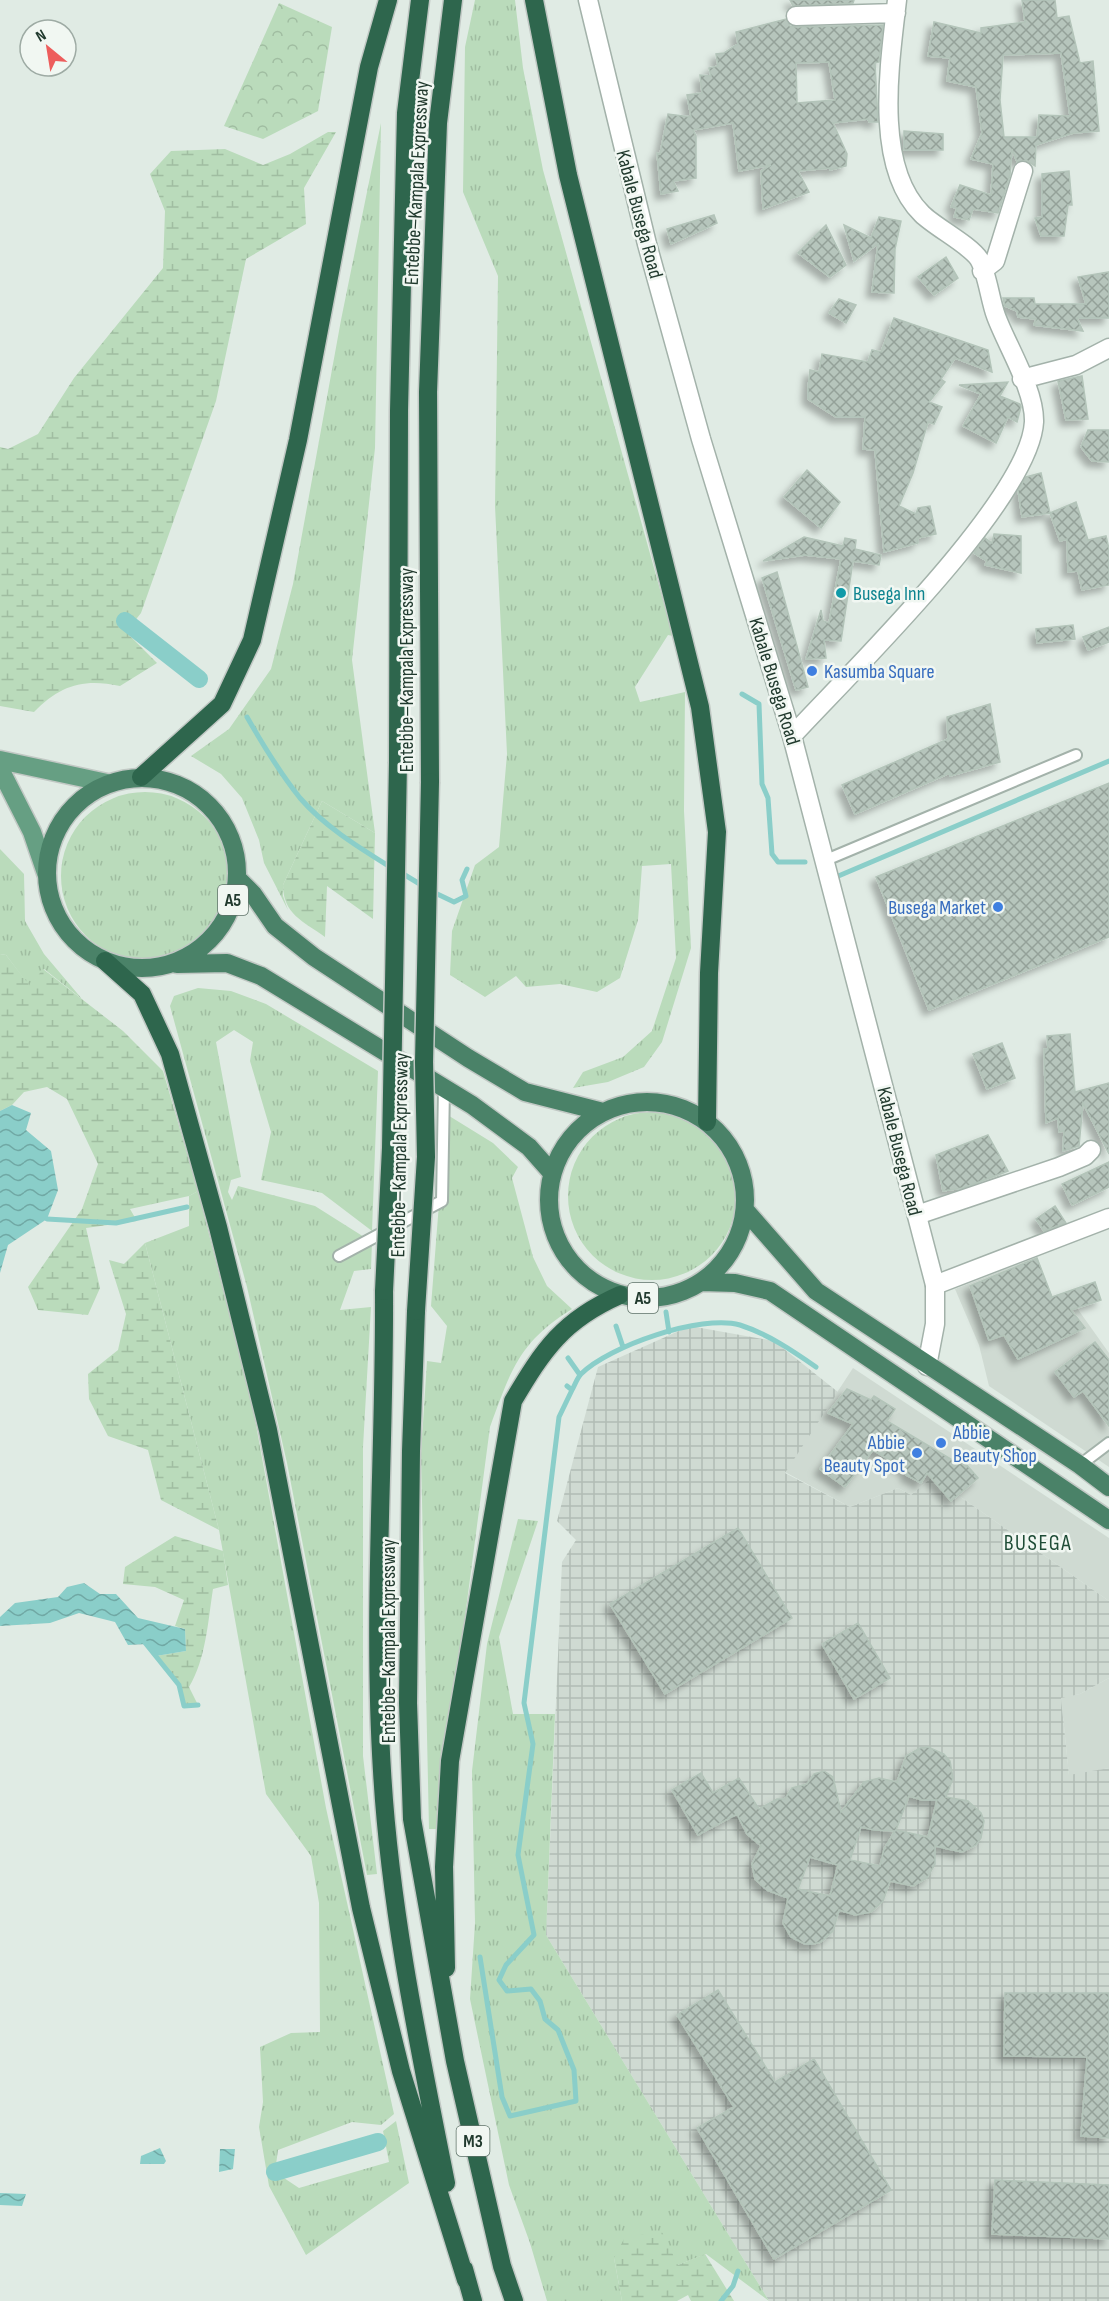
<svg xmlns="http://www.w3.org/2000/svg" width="1109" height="2301" font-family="'Sofia Sans Condensed',sans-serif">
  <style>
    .built { fill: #cfdad2 }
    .industrial { fill: url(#industrial-grid) }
    .grass { fill: url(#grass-tufts) }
    .forest { fill: url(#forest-crowns) }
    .wetland { fill: url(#wetland-marsh) }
    .water { fill: url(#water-waves) }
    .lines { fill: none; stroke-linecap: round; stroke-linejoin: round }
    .stream { stroke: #8acec9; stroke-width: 5 }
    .canal { stroke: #8acec9; stroke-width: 18 }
    .building { fill: url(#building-cross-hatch); stroke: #b3c4b9; stroke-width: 1.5; fill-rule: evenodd; filter: url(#shadow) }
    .service-casing { stroke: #a3b2aa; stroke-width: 14 }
    .minor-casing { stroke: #a3b2aa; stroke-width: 21 }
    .tertiary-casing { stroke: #a3b2aa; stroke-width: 21 }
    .primary-casing { stroke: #c1c8c4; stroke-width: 21 }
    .trunk-casing { stroke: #c1c8c4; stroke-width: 21 }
    .motorway-casing { stroke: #c1c8c4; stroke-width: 21 }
    .service { stroke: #fff; stroke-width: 10 }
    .minor { stroke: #fff; stroke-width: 18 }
    .tertiary { stroke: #fff; stroke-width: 18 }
    .primary { stroke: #669f83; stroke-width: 18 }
    .trunk { stroke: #4a8268; stroke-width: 18 }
    .motorway { stroke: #2e664d; stroke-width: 18 }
    .motorway-bridge-casing { stroke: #c1c8c4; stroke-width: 21; stroke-linecap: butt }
    .motorway-bridge { stroke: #2e664d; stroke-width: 18 }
    .culture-dot { fill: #0f9aa8; stroke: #f1f7f2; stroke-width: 2 }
    .shop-dot { fill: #3f7fe0; stroke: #f1f7f2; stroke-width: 2 }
    .labels { text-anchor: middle; stroke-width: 5; stroke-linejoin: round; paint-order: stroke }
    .shield { fill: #f1f7f2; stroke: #5f7369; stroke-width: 1.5 }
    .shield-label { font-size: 18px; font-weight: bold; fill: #213a2e }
    .street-label { font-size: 20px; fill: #213a2e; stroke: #f1f7f2 }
    .culture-label { font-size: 20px; fill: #0d838f; stroke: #f1f7f2; text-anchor: start }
    .shop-label { font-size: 20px; fill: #366cbe; stroke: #f1f7f2; text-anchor: start }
    .quarter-label { font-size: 22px; letter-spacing: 1.5px; fill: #1e4c36; stroke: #f1f7f2 }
  </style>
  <defs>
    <pattern id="industrial-grid" width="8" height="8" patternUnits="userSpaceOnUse" patternTransform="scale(1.5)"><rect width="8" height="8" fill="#cfdad2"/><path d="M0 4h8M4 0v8" fill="none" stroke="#b1bcb5"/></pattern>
    <pattern id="grass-tufts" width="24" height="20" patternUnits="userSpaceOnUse" patternTransform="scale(1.5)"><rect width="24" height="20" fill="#badbbb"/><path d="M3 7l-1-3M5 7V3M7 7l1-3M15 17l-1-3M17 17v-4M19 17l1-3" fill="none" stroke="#a0bda1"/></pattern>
    <pattern id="forest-crowns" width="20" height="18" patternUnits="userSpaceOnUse" patternTransform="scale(1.5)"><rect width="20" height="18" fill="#badbbb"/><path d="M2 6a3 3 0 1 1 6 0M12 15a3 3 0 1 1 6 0" fill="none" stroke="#a0bda1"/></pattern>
    <pattern id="wetland-marsh" width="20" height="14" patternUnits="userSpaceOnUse" patternTransform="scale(1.5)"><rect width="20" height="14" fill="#badbbb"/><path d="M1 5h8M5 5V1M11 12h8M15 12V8" fill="none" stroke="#a0bda1"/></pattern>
    <pattern id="water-waves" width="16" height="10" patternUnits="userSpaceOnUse" patternTransform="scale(1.5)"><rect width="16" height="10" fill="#8acec9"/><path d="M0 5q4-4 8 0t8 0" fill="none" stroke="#70a8a4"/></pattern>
    <pattern id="building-cross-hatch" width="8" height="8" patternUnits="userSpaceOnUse" patternTransform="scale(1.5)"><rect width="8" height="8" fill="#b6c5bc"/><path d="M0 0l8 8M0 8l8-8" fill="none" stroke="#94a199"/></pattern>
    <filter id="shadow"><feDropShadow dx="-5.5" dy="5.5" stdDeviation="3" flood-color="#0004"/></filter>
  </defs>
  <rect width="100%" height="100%" fill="#e0ebe4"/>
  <!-- built -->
  <path class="built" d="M1037 1257 1059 1314 1077 1308 1109 1353V1467L989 1386 979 1345 955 1289Z
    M853 1368 1109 1538V1601L932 1477 911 1495 898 1488 850 1507 785 1472Z
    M1109 1678V1768L1069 1776 1061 1697 1080 1694Z"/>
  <!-- industrial -->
  <path class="industrial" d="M690 1326 774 1341 838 1392 785 1473 850 1507 898 1488 911 1495 932 1477 1109 1601V1678L1080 1694 1061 1698 1069 1775 1109 1768V2301H769L546 1935 562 1562 576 1540 557 1521 598 1367Z"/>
  <!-- grass -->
  <path class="grass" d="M475 0H515L523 68 543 170 673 636 668 635 635 687 640 702 685 692 684 811 691 948 662 1042 644 1067 608 1082 573 1088 583 1072 623 1057 652 1031 676 958 671 864 642 866 638 920 620 978 597 992 560 984 526 987 516 976 485 997 450 975 452 931 475 865 499 847 507 754 495 506 498 276 463 192 465 47Z
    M381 123 375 448 352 660 375 833 322 801 283 885V896L288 910 264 863 259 840 242 798 221 774 191 756 229 729 271 669 293 584 341 320Z
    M61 876a84 84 0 1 1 168 0a84 84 0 1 1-168 0Z
    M0 849 24 874 25 921 44 954 82 999 44 969 30 987 6 955 0 954Z
    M198 988 231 991 266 1004 378 1071 372 1231 322 1193 261 1180 271 1132 250 1061 253 1042 234 1030 216 1042 241 1177 231 1180 228 1192 232 1200 238 1186 315 1206 372 1242 371 1269 354 1271 340 1310 371 1307 363 1447V1756L377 1874 367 1875 287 1463 247 1287 170 1006 174 996Z
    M568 1196a84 84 0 1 1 168 0a84 84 0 1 1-168 0Z
    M446 1114 493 1143 518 1167 512 1178 533 1257 547 1286 572 1309C519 1342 511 1370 490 1427L437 1829H429L421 1454 427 1361 441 1363 447 1326 431 1306Z
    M198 1191 252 1403 326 1808 394 2114 381 2125 352 2122 278 2150 275 2172 299 2188 389 2162 383 2131 396 2121 409 2183 306 2255 269 2186 259 2127 263 2102 260 2047 291 2033 320 2032 319 1903 311 1856 266 1794 219 1530 145 1243 189 1226V1196Z
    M518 1519 538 1521 499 1637 513 1714H555L546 1935 769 2301 706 2254 678 2265 614 2258 622 2301H547L530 2243 509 2185 470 1999 475 1923 472 1771 487 1644Z"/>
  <!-- forest -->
  <path class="forest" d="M279 3 332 27 318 111 263 139 224 126Z"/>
  <!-- wetland -->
  <path class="wetland" d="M328 132H336L304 188 306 224 246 259 216 401 141 613 126 632 157 663 120 686C84 678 60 685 34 712L0 706V447L8 449 38 434 74 378 163 268 165 211 150 174 171 151 225 149 263 165 290 154Z
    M322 801 375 833 373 919 327 886 325 937C303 921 283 914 283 885Z
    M0 954 6 955 30 986 43 969 123 1031 163 1071 198 1191 189 1196 130 1209 137 1221 86 1228 100 1288 88 1315 38 1310 28 1287 82 1209 98 1164 67 1099 47 1087 24 1092 12 1105 0 1111Z
    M145 1243 219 1530 161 1500 148 1450 108 1436 89 1399 88 1374 118 1350 126 1314 109 1260 124 1264Z
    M175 1536 223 1551 228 1585 213 1589C208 1621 206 1659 189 1687L198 1705 184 1706 179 1685 156 1656 186 1651 185 1629 175 1626 184 1600 155 1587 123 1584 125 1567Z
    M662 2232 678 2265 705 2254 734 2301H691L688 2295 677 2301H622L614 2258 625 2237Z"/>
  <!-- water -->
  <path class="water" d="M12 1105 31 1113 26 1130 51 1151 58 1190 47 1219 8 1245 0 1273V1111Z
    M84 1583 100 1594H116L138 1618 185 1629 186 1651 156 1656 147 1644 128 1645 115 1622 79 1613 50 1623 0 1626V1617L15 1603 58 1597 67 1587Z
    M160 2148 166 2161 164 2164H140L141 2156Z
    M220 2149H235L233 2169 219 2172Z
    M0 2193 26 2194 22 2206 0 2205Z"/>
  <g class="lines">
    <!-- stream -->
    <path class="stream" d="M742 694 759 704 762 784 768 798 772 854 778 862H805
      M247 717C263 745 280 773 300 798 325 827 360 848 392 868
      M400 872 423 886
      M836 877 1109 761
      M431 891 454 902 466 896 462 880 467 869
      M47 1219 116 1223 187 1207
      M666 1312 669 1332
      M616 1326 623 1347
      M568 1358 580 1375
      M572 1390C575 1385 577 1378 581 1374 609 1346 701 1314 740 1325 768 1334 793 1351 816 1367
      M142 1639 179 1685 184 1706 198 1705
      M480 1957 502 2097 510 2116 576 2101 574 2070 558 2030 545 2019 540 2001 531 1989 507 1991 499 1980 506 1965 534 1935 518 1855 533 1744 524 1703 559 1417 572 1390 567 1386
      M721 2301 733 2286 738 2271"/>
    <!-- canal -->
    <path class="canal" d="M125 621 199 679
      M275 2172 378 2142"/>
  </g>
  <!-- building -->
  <path class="building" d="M790 0H854L853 3 793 6Z
    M1022 0H1055L1057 18 1069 16 1080 63 1093 61 1099 131 1073 133 1036 145 1035 166 1026 160 1017 162 1012 149 1010 175 998 213 973 209 969 220 954 217 957 208 951 207 960 185 991 195 993 164 971 159 982 133 976 87 947 81 950 58 928 56 934 22 981 33V28L1025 22ZM1061 53 1070 116 1039 115 1037 137H1004L1000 100 1003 55Z
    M786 19 790 26 796 27 883 25 879 62 875 63 878 122H869L868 119 833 123 847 154 846 166 830 170V168L798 171 809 192 763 209 761 171 771 165 739 171 733 123 693 130 696 136V178L673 181 678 191 661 194 657 153 660 154 668 114 691 117 687 95 702 93 700 75 711 76 709 68 718 66 716 54 724 53 738 44 736 32ZM829 62 835 100 797 103 796 63Z
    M904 131 943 134V150H904Z
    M1069 171 1072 205H1068L1064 236H1041L1035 218 1042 217V174Z
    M714 215 717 223 671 244 667 229Z
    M879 217 901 221 895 249 894 293 872 292 878 244 854 261 844 225 871 238Z
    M826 225 846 265 830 277 798 253Z
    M946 257 958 278 934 295 918 277Z
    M1109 272V318H1077L1083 331 1034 325 1036 319 1018 317 1017 311 1005 306 1003 298H1034L1035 304H1086L1078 277Z
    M839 299 856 305 846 323 829 313Z
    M894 318 988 350 992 372 955 358 941 379 945 382 929 402 942 407 934 424 928 422 913 473 899 506 916 514 918 508 930 506 936 534 918 538V543L884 552 875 450 863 449 865 417H836L808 399V389L810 370 819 372 822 354 868 362 872 350 881 352Z
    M1082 376 1088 419 1066 420 1058 381Z
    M1008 382 1000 396 1020 404 1021 407 1017 422 1008 417 996 443 963 426 981 394 959 385Z
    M1088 430H1109V462L1092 461 1081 447Z
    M807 470 840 502 821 528 784 497Z
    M1041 473 1050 513 1022 517 1018 490 1026 477Z
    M1076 502 1088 540 1106 536 1109 549V585L1082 590 1078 571 1068 572 1067 539 1060 541 1050 513Z
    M994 534 1021 536V573L985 565 987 561 974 553 985 538 992 543Z
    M804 537 843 546 845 538 856 540 855 549 881 555 879 565 853 561 841 641 824 640 826 658 806 659 821 610 823 621 829 623 841 559 805 555 763 561Z
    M777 572 808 687 796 690 762 578Z
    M1073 625 1075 639 1037 643 1036 629Z
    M1109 627V642L1088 650 1083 637Z
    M990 704 1000 762 950 776V773L855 814 842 785 948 739 947 717Z
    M1109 783V937L929 1010 876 877Z
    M1070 1034 1075 1092 1109 1083V1154L1083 1103 1079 1146 1063 1151 1064 1131 1059 1132 1058 1118 1046 1123 1044 1049H1048L1047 1036Z
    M1002 1043 1015 1078 987 1089 973 1054Z
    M988 1135 1008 1171 963 1188 943 1191 936 1155Z
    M1109 1162V1187L1072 1205 1062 1184Z
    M1055 1206 1066 1223 1044 1231 1036 1219Z
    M1037 1258 1052 1297 1095 1282 1101 1300 1071 1310 1085 1328 1018 1359 1004 1335 989 1340 970 1286Z
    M1095 1342 1109 1360V1426L1083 1391 1074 1397 1055 1372Z
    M847 1389 871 1400 874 1396 895 1409 887 1421 954 1461 959 1456 978 1478 951 1501 927 1473 921 1483 906 1475 908 1471 873 1450 845 1487 820 1469 853 1424 828 1413Z
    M738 1528 792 1618 665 1694 610 1604Z
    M858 1623 890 1678 854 1699 822 1644Z
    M928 1747 944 1754 950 1761 953 1778 946 1797 968 1801 981 1813 984 1821 981 1838 976 1845 962 1852 935 1846V1864L927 1878 913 1886 890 1881 883 1901 871 1912 855 1915 839 1910 833 1931 821 1942 813 1944H805L791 1937 783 1923 788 1898 767 1890 755 1879 752 1864 761 1846 747 1834 737 1814 698 1835 672 1790 701 1773 713 1793 739 1778 759 1809 777 1799H785L792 1788 807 1784 814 1774 824 1771 833 1777 841 1812 864 1782 879 1778 897 1782 906 1756 920 1748ZM909 1796 922 1800H937L928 1837 896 1830ZM861 1827 874 1830 895 1831 884 1849 880 1866 850 1860ZM810 1857 838 1865 830 1896 798 1889Z
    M718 1990 775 2082 814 2059 891 2190 774 2259 697 2128 734 2107 677 2015Z
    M1005 1993H1109V2138L1081 2136 1087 2057 1004 2056Z
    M995 2180 1109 2185V2239L992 2234Z"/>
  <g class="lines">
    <!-- service casing -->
    <g class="service-casing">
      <path id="service" d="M826 860 1076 755
        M339 1256 442 1201 444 1088
        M1080 1465 1109 1443"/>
    </g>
    <!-- minor casing -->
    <g class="minor-casing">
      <path id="minor" d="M796 16 896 13
        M982 271 995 261 1023 171
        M1022 379 1076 365 1109 348
        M792 736C848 675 1030 499 1034 422 1035 390 1007 346 996 316 990 300 987 272 979 259 970 245 935 227 922 214 873 166 890 62 897 0
        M917 1215 1059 1167 1085 1156 1091 1150
        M935 1285 1109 1218"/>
    </g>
    <!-- tertiary casing -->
    <g class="tertiary-casing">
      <path id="tertiary" d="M588 0 647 244 701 439 792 736 935 1285V1324L927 1366"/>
    </g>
    <!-- primary casing -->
    <g class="primary-casing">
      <path id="primary" d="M0 760 107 783
        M0 769 32 832 46 873"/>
    </g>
    <!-- trunk casing -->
    <g class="trunk-casing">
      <path id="trunk" d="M47 873a95 95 0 1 1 190 0a95 95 0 1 1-190 0Z
        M237 878 253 894 275 926 314 957 468 1058 525 1092 603 1112
        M177 964 227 963 261 976 472 1105 529 1147 552 1173
        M549 1200a98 98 0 1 1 196 0a98 98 0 1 1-196 0Z
        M745 1210 816 1291 1080 1465 1109 1487
        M701 1282 735 1283 770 1291 1109 1520"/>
    </g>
    <!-- motorway casing -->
    <g class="motorway-casing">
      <path id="motorway" d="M534 0 568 175 700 707 717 832 709 973 707 1122
        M398 762 399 411 406 113 420 0
        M141 777 222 704 252 640 298 440 369 67 388 0
        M430 782 428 392 438 123 453 0
        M105 961 142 994 170 1054 218 1227 268 1430 361 1908 401 2071 466 2280
        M384 1291C385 1451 372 1611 382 1771 390 1910 419 2047 446 2183
        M416 1311 411 1451 408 1703 412 1819 455 2061 502 2266 514 2301
        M446 1968 444 1867 450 1761 513 1401C543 1350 563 1320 620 1295
        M464 2269 473 2301"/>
    </g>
    <!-- service -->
    <use href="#service" class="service"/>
    <!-- minor -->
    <use href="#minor" class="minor"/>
    <!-- tertiary -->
    <use href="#tertiary" class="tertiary"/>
    <!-- primary -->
    <use href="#primary" class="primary"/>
    <!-- trunk -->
    <use href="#trunk" class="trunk"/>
    <!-- motorway -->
    <use href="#motorway" class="motorway"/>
    <!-- motorway-bridge casing -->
    <g class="motorway-bridge-casing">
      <path id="motorway-bridge" d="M384 1291 391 1148 398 762
        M416 1311 426 1157 424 1062 430 782"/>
    </g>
    <!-- motorway-bridge -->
    <use href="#motorway-bridge" class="motorway-bridge"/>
  </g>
  <!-- markers -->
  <circle class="culture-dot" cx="841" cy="593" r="6"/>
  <g class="shop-dot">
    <circle cx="812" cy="671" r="6"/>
    <circle cx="998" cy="907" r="6"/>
    <circle cx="941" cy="1443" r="6"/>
    <circle cx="917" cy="1453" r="6"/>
  </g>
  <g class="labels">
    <!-- shield labels -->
    <g class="shield">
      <rect x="218" y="885" width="30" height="30" rx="4.5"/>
      <rect x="628" y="1283" width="30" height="30" rx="4.5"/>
      <rect x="456.5" y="2126" width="33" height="30" rx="4.5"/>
    </g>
    <g class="shield-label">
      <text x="233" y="906">A5</text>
      <text x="643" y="1304">A5</text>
      <text x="473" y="2147">M3</text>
    </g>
    <!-- street labels -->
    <g class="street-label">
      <text transform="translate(416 183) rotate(-87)" y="7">Entebbe–Kampala Expressway</text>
      <text transform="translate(640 214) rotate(75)" y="7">Kabale Busega Road</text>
      <text transform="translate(406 670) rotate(-90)" y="7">Entebbe–Kampala Expressway</text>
      <text transform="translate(775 681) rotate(73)" y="7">Kabale Busega Road</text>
      <text transform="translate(900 1151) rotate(76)" y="7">Kabale Busega Road</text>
      <text transform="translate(399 1155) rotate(-89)" y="7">Entebbe–Kampala Expressway</text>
      <text transform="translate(388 1641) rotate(-90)" y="7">Entebbe–Kampala Expressway</text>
    </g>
    <!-- culture labels -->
    <g class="culture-label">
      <text x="853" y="600">Busega Inn</text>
    </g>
    <!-- shop labels -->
    <g class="shop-label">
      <text x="824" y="678">Kasumba Square</text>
      <text x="986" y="914" text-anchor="end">Busega Market</text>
      <text x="953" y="1439">Abbie<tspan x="953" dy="23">Beauty Shop</tspan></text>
      <text x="905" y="1449" text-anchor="end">Abbie<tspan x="905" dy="23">Beauty Spot</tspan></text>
    </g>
    <!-- quarter labels -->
    <g class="quarter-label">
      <text x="1038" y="1550">BUSEGA</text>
    </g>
  </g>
  <!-- north arrow -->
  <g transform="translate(48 48) rotate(330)"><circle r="28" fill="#f1f7f2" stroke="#9eaba4" stroke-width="1.5"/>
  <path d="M0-4.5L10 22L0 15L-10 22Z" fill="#ed5d5c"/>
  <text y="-9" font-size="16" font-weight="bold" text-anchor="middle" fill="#213a2e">N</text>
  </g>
</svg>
